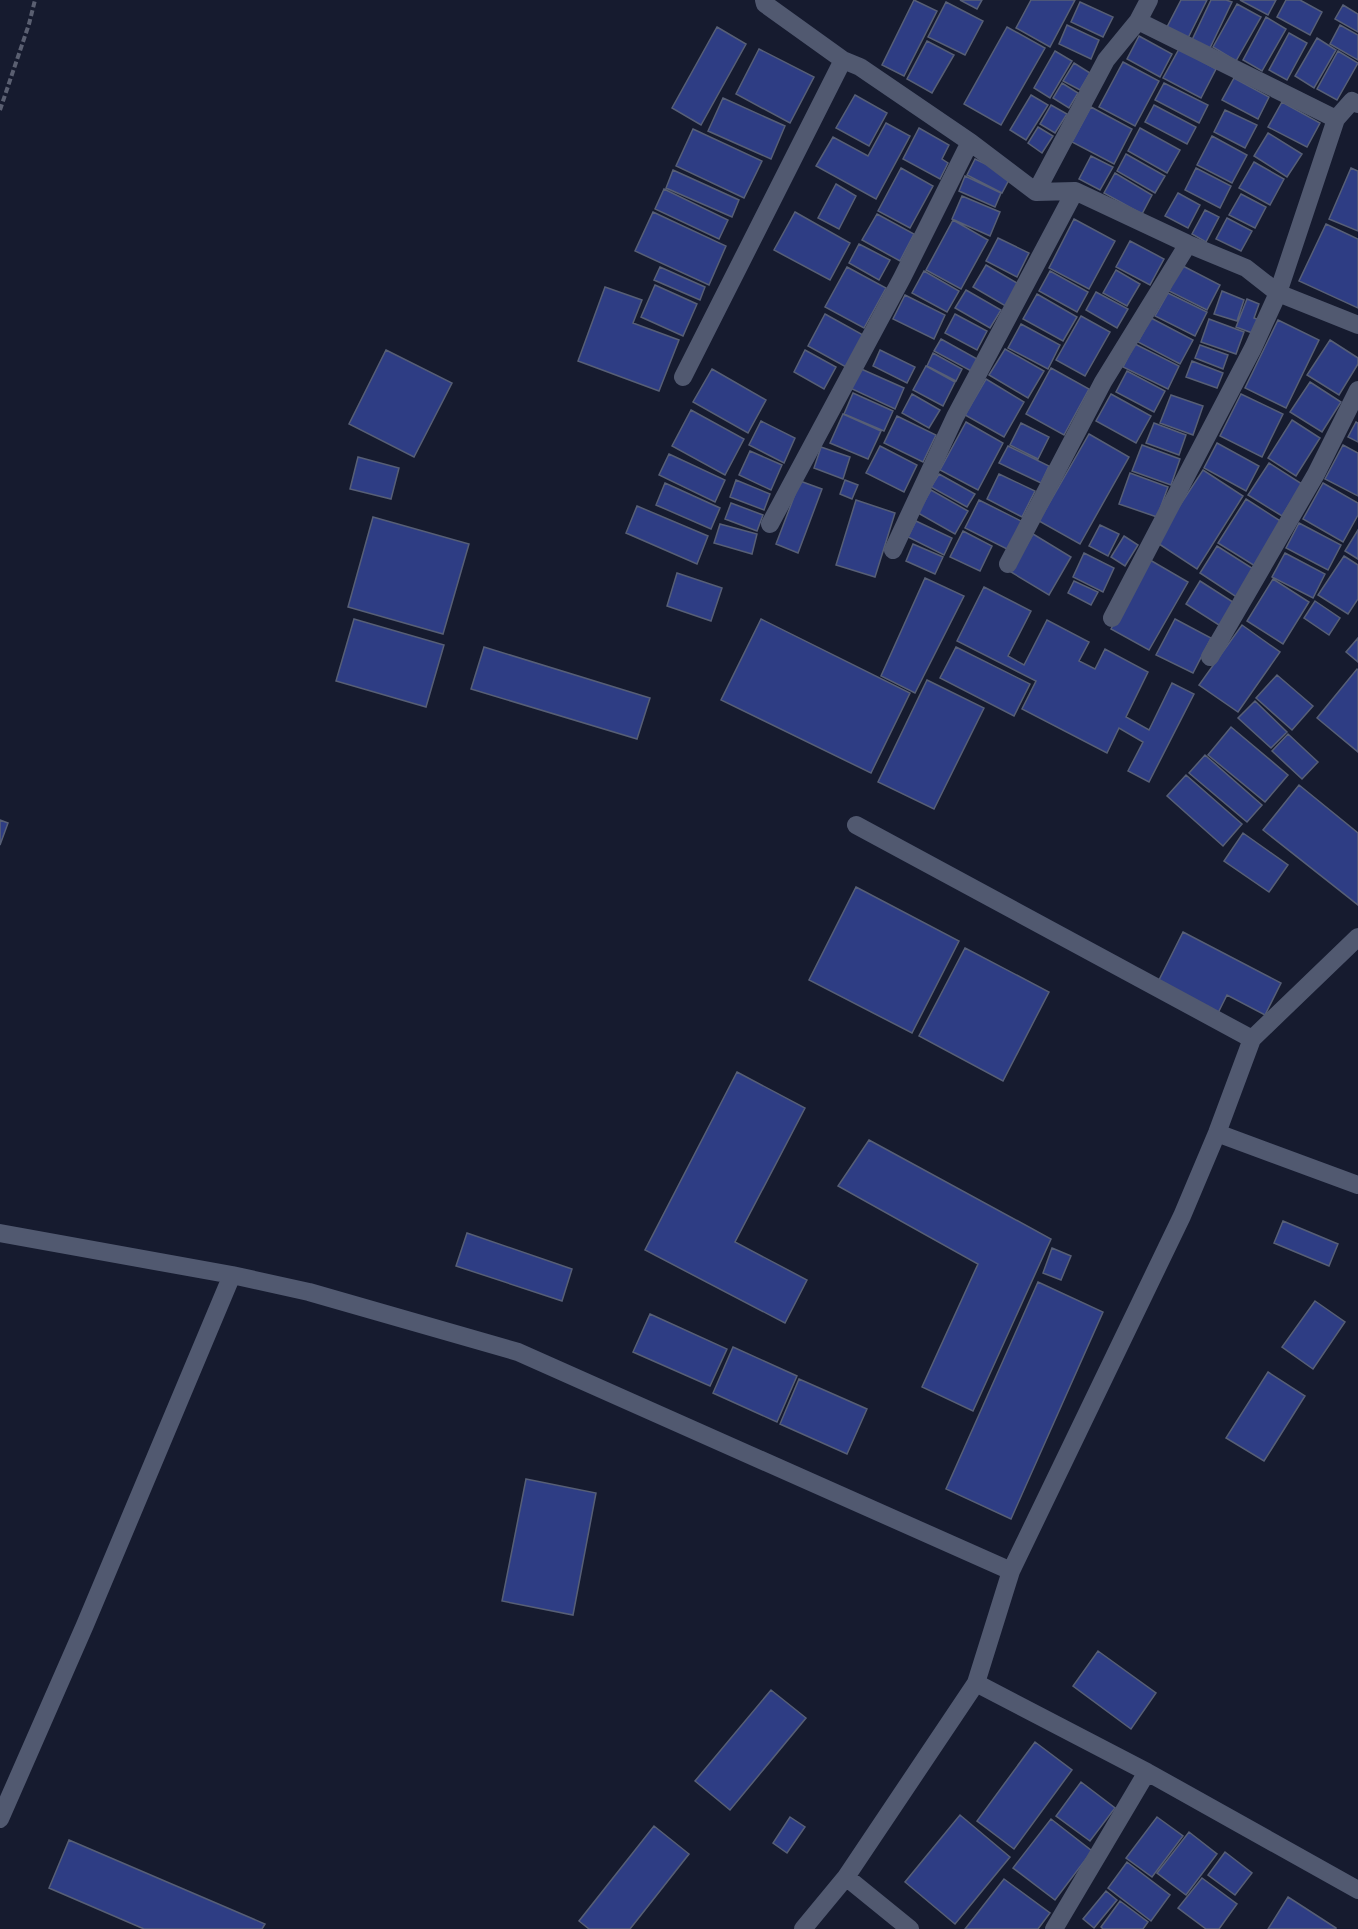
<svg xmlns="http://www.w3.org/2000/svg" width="1358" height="1929" font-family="'DM Sans',sans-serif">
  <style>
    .building { fill: #2e3d84; stroke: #575f76; stroke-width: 1.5 }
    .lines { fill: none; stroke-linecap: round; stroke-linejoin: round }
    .path { stroke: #5a5f71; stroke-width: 4; stroke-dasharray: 6 3; stroke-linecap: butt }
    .street { stroke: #515970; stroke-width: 18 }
  </style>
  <rect width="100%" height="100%" fill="#161b2f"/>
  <!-- building -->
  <path class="building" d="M914 0 937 11 904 76 882 65Z
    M960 0H982L977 9Z
    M1031 0H1075L1050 47 1016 28Z
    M1181 0H1207L1188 38 1167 27Z
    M1211 0H1226L1232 2 1210 48 1192 40Z
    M1240 0H1276L1268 15Z
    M1286 0H1300L1322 12 1310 35 1277 17Z
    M946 2 983 21 965 55 928 37Z
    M1080 2 1113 17 1103 37 1071 22Z
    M1237 4 1261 17 1236 61 1213 47Z
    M1343 5 1358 14V32L1335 19Z
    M1266 17 1286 29 1262 71 1243 60Z
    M1067 25 1099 40 1091 59 1059 44Z
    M1340 25 1358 35V60L1330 44Z
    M717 27 746 44 701 125 672 108Z
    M1007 27 1045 48 1001 125 964 104Z
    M1289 33 1307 43 1287 80 1269 70Z
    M1139 36 1172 54 1160 77 1127 59Z
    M1317 38 1336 50 1314 88 1295 76Z
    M927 41 954 55 932 93 907 79Z
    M759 49 814 77 790 123 736 94Z
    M1179 49 1216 69 1201 98 1163 78Z
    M1055 51 1072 61 1050 98 1034 88Z
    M1338 51 1358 63 1337 100 1317 89Z
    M1123 62 1159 81 1135 126 1099 107Z
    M1074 63 1090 73 1080 90 1063 81Z
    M1234 78 1269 97 1258 119 1222 100Z
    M1062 83 1078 93 1069 108 1053 98Z
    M1164 83 1208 105 1199 123 1155 100Z
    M855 95 887 113 869 146 836 128Z
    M1031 95 1048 105 1026 140 1010 130Z
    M723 98 785 126 771 159 708 131Z
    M1282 102 1320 123 1307 147 1268 127Z
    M1051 105 1067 114 1055 133 1040 124Z
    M1154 105 1196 127 1187 144 1145 122Z
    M1091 107 1132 129 1114 164 1072 142Z
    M1225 110 1257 125 1245 148 1214 132Z
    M886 123 910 136 876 199 816 166 833 137 868 156Z
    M1038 127 1053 136 1042 153 1028 143Z
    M919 128 949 145 942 159 948 163 940 179 903 159Z
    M1140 128 1180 150 1167 173 1128 151Z
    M693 129 762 161 744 198 676 166Z
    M1268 133 1302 154 1287 177 1254 156Z
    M1212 136 1247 155 1232 183 1197 165Z
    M1126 154 1165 176 1155 193 1117 171Z
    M1091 156 1113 167 1100 190 1079 179Z
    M975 159 1011 176 1002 193 967 175Z
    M1254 162 1284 179 1270 205 1239 188Z
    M901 168 933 186 910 228 878 211Z
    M1196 168 1231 186 1220 208 1185 190Z
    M1351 168 1358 171V231L1329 219Z
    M673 170 739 200 732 217 666 188Z
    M1115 173 1152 195 1142 214 1104 193Z
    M965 176 1001 193 995 207 959 191Z
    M836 184 856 196 839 229 818 218Z
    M664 189 728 220 719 239 655 209Z
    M1178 193 1200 205 1188 228 1165 216Z
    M1241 194 1266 207 1255 228 1229 215Z
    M962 196 1000 212 990 236 952 219Z
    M1205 210 1219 217 1206 242 1192 234Z
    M653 212 726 246 709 285 635 251Z
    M795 212 850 243 830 280 774 250Z
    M877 214 914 234 900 261 862 240Z
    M1227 218 1252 231 1241 251 1216 239Z
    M1074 219 1115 241 1089 289 1049 268Z
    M953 220 988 240 961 289 926 270Z
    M1326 224 1358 239V308L1299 281Z
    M998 238 1029 253 1017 277 986 261Z
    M1130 241 1164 259 1150 285 1116 267Z
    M859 244 890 260 879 280 849 263Z
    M986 265 1022 286 1009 308 973 287Z
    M1181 265 1220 285 1207 310 1169 291Z
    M660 267 705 287 700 300 654 280Z
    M847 267 886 288 864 328 825 307Z
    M1116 270 1140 284 1127 306 1103 293Z
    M924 271 959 291 947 312 912 293Z
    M1050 271 1088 292 1077 312 1039 291Z
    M655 285 697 304 683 336 641 317Z
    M605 287 642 300 633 323 679 340 659 391 578 361Z
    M966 290 1001 310 990 328 955 308Z
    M1222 291 1244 300 1237 321 1214 314Z
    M1096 292 1128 309 1117 328 1086 310Z
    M1168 293 1207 312 1195 336 1155 316Z
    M1037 294 1077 317 1063 341 1023 319Z
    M905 295 945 315 934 339 893 319Z
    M1247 299 1259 304 1254 318 1260 320 1255 334 1236 327Z
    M825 314 863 335 846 367 808 346Z
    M955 314 987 331 977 350 945 333Z
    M1081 316 1110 332 1085 376 1056 360Z
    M1151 318 1193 340 1180 364 1138 342Z
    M1209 319 1244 332 1236 354 1201 342Z
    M1278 320 1319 340 1286 408 1245 388Z
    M1021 324 1060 345 1048 369 1008 348Z
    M941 339 979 360 973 372 934 351Z
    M1330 340 1358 358V364L1339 395 1307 375Z
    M1135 344 1179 366 1168 389 1123 367Z
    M1200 345 1228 355 1223 369 1195 358Z
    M1005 349 1044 371 1028 398 989 375Z
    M386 350 452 383 414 457 349 424Z
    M805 350 836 367 824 389 794 372Z
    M880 350 915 367 907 383 873 366Z
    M933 353 962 369 956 381 927 366Z
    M1192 361 1223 373 1217 388 1186 377Z
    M926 366 955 382 943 406 913 390Z
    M859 368 904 388 895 409 850 388Z
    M1051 368 1089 389 1064 435 1026 414Z
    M712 369 766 400 748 433 693 402Z
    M1127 371 1165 391 1154 412 1116 392Z
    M986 379 1024 402 1004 437 965 415Z
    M1310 382 1341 402 1322 432 1290 412Z
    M853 393 893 411 884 431 844 414Z
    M912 394 940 410 929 428 902 413Z
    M1111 394 1151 416 1136 443 1096 421Z
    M1241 394 1283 414 1262 457 1220 436Z
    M1171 395 1203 406 1193 435 1160 423Z
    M691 410 744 439 725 475 672 446Z
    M843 414 881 431 868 459 830 443Z
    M897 416 936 435 923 462 884 443Z
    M1292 420 1320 438 1296 476 1268 458Z
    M761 421 795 438 784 463 749 445Z
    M966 422 1003 443 978 490 940 470Z
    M1356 422 1358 423V442L1348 437Z
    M1021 423 1049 437 1038 459 1010 445Z
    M1154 423 1186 435 1179 455 1146 443Z
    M1089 434 1129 457 1080 544 1039 521Z
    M1217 443 1259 466 1246 491 1204 468Z
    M1142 445 1180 459 1171 485 1132 471Z
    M1343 445 1358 453V496L1325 479Z
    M880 446 917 465 904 492 866 473Z
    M1008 446 1049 466 1041 483 999 463Z
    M821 447 850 457 843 479 814 468Z
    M750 451 782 465 771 490 739 475Z
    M669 454 725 480 715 502 659 475Z
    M358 457 399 468 391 499 350 489Z
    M1269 463 1302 484 1282 516 1248 495Z
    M1203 470 1243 496 1197 569 1156 542Z
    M1130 473 1168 487 1157 517 1119 504Z
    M939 474 975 494 967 507 931 487Z
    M999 474 1035 491 1022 517 987 499Z
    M736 480 770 494 764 510 730 497Z
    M845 480 858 485 852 499 840 494Z
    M800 481 822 489 798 553 776 544Z
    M665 483 720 508 711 529 656 505Z
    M1323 483 1358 503V515L1343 542 1303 519Z
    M931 490 968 511 955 534 918 513Z
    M1246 499 1282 522 1255 566 1218 543Z
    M856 500 895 513 875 577 836 565Z
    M979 500 1023 522 1009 550 965 528Z
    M731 503 763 515 757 531 725 519Z
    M637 506 708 536 697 564 626 533Z
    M373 517 469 544 443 634 348 607Z
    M916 521 952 538 944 555 908 537Z
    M1299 523 1341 545 1328 570 1286 548Z
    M720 524 757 534 752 554 714 543Z
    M1100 525 1119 534 1108 556 1089 546Z
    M1358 530V559L1345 551Z
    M963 531 992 546 980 571 950 557Z
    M1033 534 1071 557 1049 595 1011 572Z
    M1124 536 1138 545 1125 566 1111 557Z
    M913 544 943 557 935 574 906 561Z
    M1217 546 1255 570 1238 598 1200 573Z
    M1084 553 1114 568 1103 592 1073 577Z
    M1285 553 1325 574 1313 598 1272 577Z
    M1344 556 1358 565V599L1348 614 1318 595Z
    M1150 560 1188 582 1149 650 1111 629Z
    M677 573 722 588 711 621 667 606Z
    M925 578 964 596 915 693 881 676Z
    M1273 579 1309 602 1283 644 1247 621Z
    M1074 581 1098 592 1091 605 1068 593Z
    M1200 581 1236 604 1222 627 1186 604Z
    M984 587 1031 611 1008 656 1024 665 1047 620 1089 642 1079 661 1095 669 1105 649 1148 672 1126 717 1149 730 1172 683 1194 694 1149 782 1128 771 1143 742 1119 728 1107 753 1022 709 1036 681 957 641Z
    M1315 601 1340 618 1329 635 1304 618Z
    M354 619 444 645 426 707 336 681Z
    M761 619 910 693 871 773 721 700Z
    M1175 619 1211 638 1193 673 1156 655Z
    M1242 625 1280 652 1238 712 1199 685Z
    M1358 638V662L1346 652Z
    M484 647 650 698 637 739 471 689Z
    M956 647 1030 684 1014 716 940 678Z
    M1357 669 1358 670V752L1317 718Z
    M1277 675 1313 706 1292 730 1256 698Z
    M927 680 984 708 934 809 878 782Z
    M1255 701 1287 732 1271 748 1238 718Z
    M1231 727 1288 775 1265 802 1208 755Z
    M1288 734 1318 762 1302 779 1272 751Z
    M1205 755 1262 805 1247 822 1189 773Z
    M1186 775 1242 824 1223 846 1167 796Z
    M1299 785 1358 833V905L1263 830Z
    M0 820 8 823 0 845Z
    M1243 833 1288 865 1269 892 1224 861Z
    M856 887 959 941 912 1033 809 980Z
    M1183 932 1281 983 1265 1015 1227 995 1218 1013 1158 982Z
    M965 948 1049 992 1003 1081 919 1036Z
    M737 1072 805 1108 735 1242 807 1280 785 1323 645 1250Z
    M869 1140 1051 1239 973 1411 922 1387 978 1264 838 1186Z
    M1283 1221 1338 1244 1329 1266 1274 1243Z
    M467 1233 572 1269 562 1301 456 1266Z
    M1052 1248 1071 1256 1061 1280 1043 1273Z
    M1038 1282 1103 1312 1011 1519 946 1489Z
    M1315 1301 1345 1322 1313 1369 1282 1347Z
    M650 1314 727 1349 710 1386 633 1352Z
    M733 1347 797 1376 777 1422 713 1393Z
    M1268 1372 1305 1396 1264 1461 1226 1438Z
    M799 1379 867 1409 847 1454 780 1424Z
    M526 1479 596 1493 573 1615 502 1601Z
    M1098 1651 1156 1693 1131 1729 1073 1686Z
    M771 1690 806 1718 730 1810 695 1781Z
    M1035 1742 1072 1770 1014 1849 977 1821Z
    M1081 1782 1115 1808 1090 1841 1056 1816Z
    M960 1815 1010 1857 955 1924 905 1882Z
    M790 1817 805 1827 787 1853 773 1843Z
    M1157 1817 1183 1836 1152 1877 1126 1858Z
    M1051 1819 1092 1851 1055 1900 1013 1868Z
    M654 1826 689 1854 630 1929H589L579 1921Z
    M1189 1832 1217 1854 1186 1895 1157 1873Z
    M69 1840 265 1924 262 1929H144L49 1888Z
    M1225 1852 1252 1873 1235 1895 1208 1875Z
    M1127 1862 1170 1895 1151 1921 1108 1888Z
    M1202 1878 1237 1904 1219 1929H1206L1178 1908Z
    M1004 1879 1050 1913 1038 1929H965Z
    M1106 1891 1117 1900 1094 1928 1083 1919Z
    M1288 1897 1336 1928V1929H1268Z
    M1120 1901 1148 1922 1143 1929H1103L1101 1927Z"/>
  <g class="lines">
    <!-- path -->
    <path class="path" d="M0 110 29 24 35 0"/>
    <!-- street -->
    <path class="street" d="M764 0 765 4 843 60
      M1336 119 1352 101 1358 104
      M1036 192 1106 60 1138 21 1149 0
      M683 377 843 60 860 67 970 142 1036 192 1075 191 1188 244 1246 268 1278 293 1358 325
      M770 524 902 278 970 142
      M893 550 955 417 1075 191
      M1008 564 1103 382 1188 244
      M1112 618 1253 348 1278 293 1336 119 1138 21
      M1210 657 1316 474 1358 390
      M856 825 1252 1039
      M1217 1133 1358 1185
      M0 1233 232 1275 309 1292 518 1352 1011 1571 976 1683 846 1877 803 1929
      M1011 1571 1182 1216 1217 1133 1252 1039 1358 937
      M976 1683 1147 1772 1358 1890
      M0 1819 85 1625 232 1275
      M846 1877 910 1929
      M1054 1929 1147 1772"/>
  </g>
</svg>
